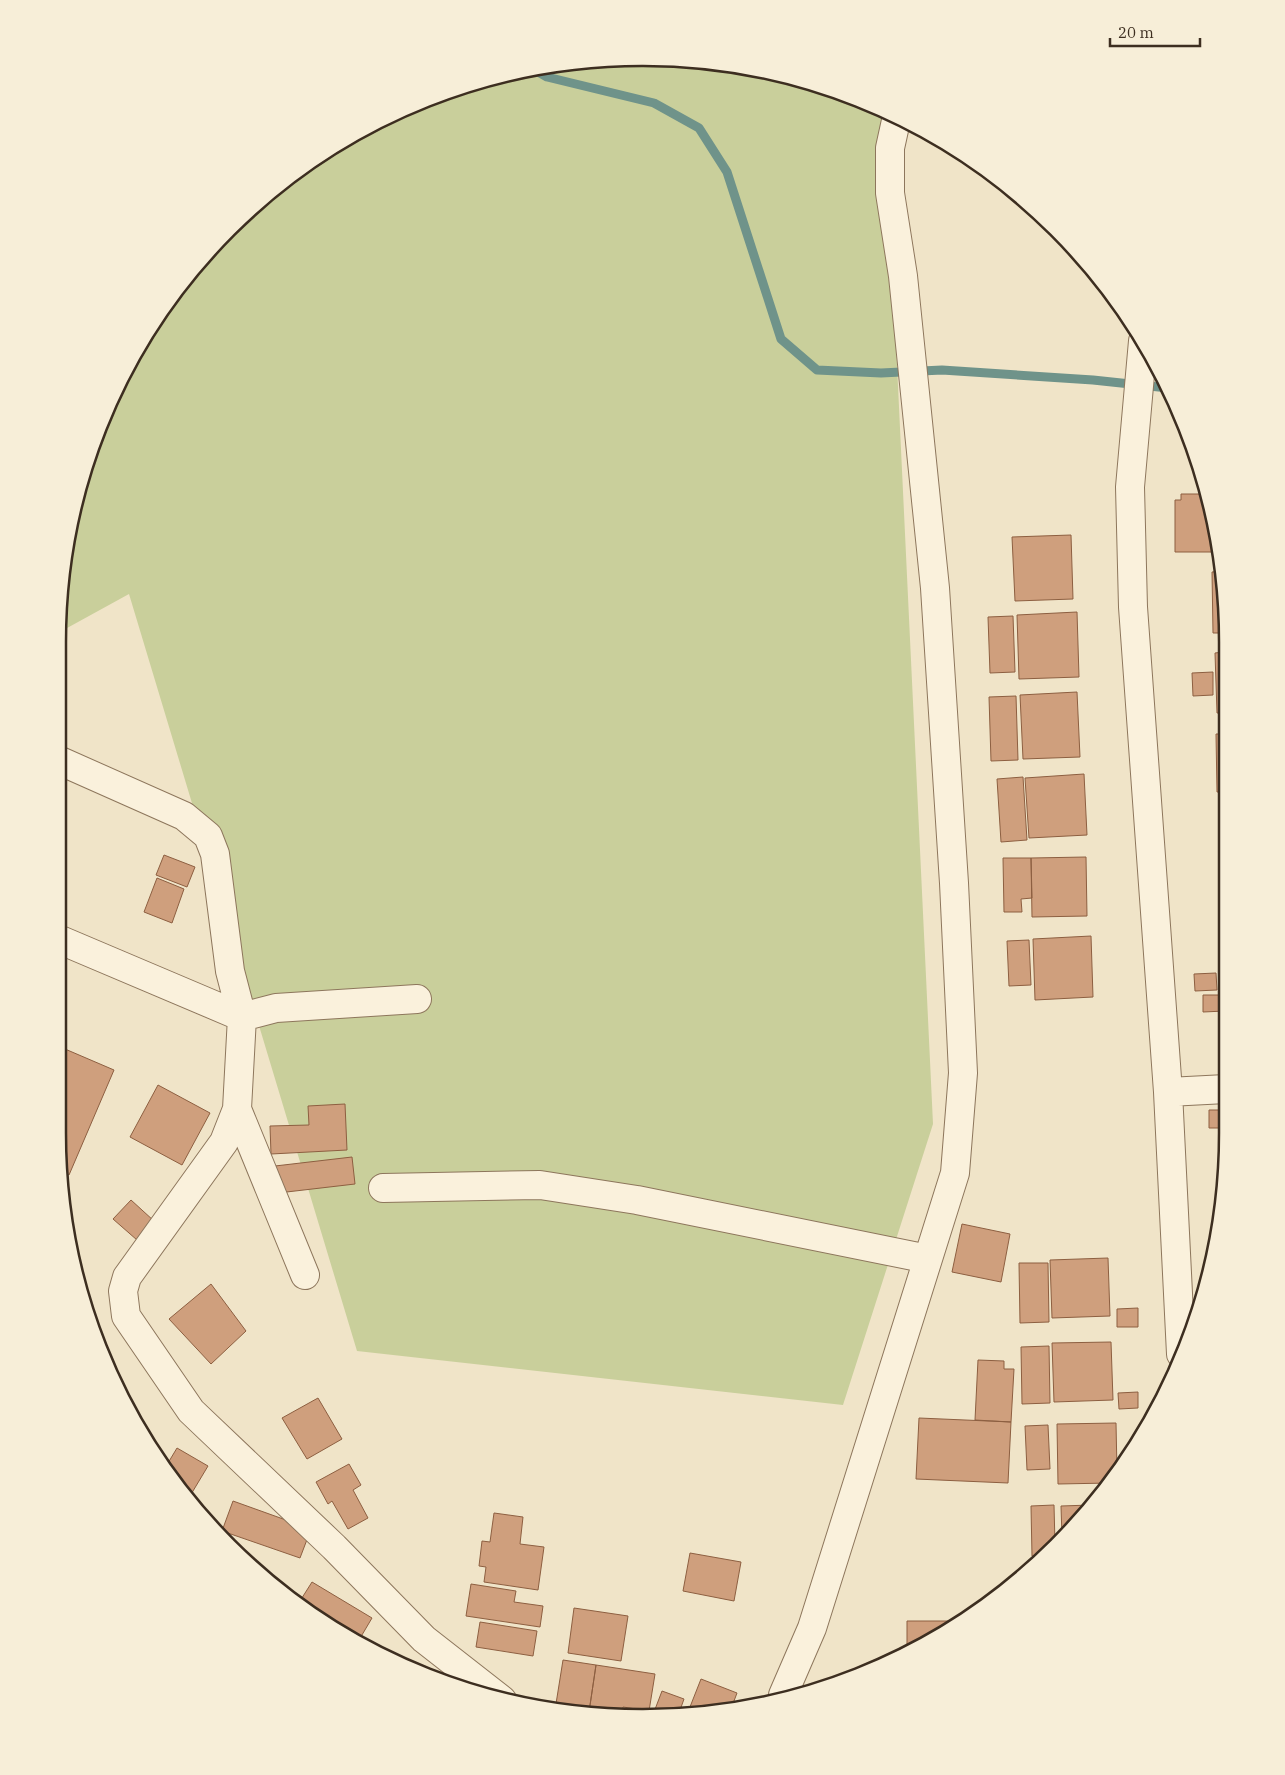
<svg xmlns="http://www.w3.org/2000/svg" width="1285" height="1775" font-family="'IBM Plex Serif',serif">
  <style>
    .green { fill: #c9cf9b }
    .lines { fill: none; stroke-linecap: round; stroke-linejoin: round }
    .stream { stroke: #6f938a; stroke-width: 9 }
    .building { fill: #cf9f7d; stroke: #8d5f41 }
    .minor-casing { stroke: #8d765c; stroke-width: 30 }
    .minor { stroke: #faf1dc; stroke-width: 28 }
    .rim { fill: none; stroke: #3d2e20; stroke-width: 2.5 }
  </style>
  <rect width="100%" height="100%" fill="#f0e4c8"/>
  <!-- green -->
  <path class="green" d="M681 59 794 78 885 112 933 1124 843 1405 357 1351 129 594 58 633 69 528 102 419 136 350 202 257 257 202 350 136 455 88 566 62Z"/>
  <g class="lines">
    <!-- stream -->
    <path class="stream" d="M535 70 547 77 654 103 699 128 727 172 781 339 817 370 881 373 942 370 1093 380 1168 388"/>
  </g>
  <!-- building -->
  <path class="building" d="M1181 494H1203L1219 552H1175V500H1181Z
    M1071 535 1073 599 1015 601 1012 537Z
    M1222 571 1223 633H1213L1212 572Z
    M1077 612 1079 677 1019 679 1017 615Z
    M1013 616 1015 672 990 673 988 617Z
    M1223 652V713H1217L1215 653Z
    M1213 672V695L1193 696 1192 673Z
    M1077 692 1080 757 1023 759 1020 695Z
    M1016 696 1018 760 991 761 989 697Z
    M1216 734H1224V792H1217Z
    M1084 774 1087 835 1029 838 1025 778Z
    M1023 777 1027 840 1001 842 997 779Z
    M164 855 195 867 187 887 156 875Z
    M1086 857 1087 916 1032 917 1031 858Z
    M1003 858H1031L1032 898 1021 899 1022 912H1004Z
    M157 878 184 889 172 923 144 912Z
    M1091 936 1093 997 1035 1000 1033 939Z
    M1029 940 1031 985 1009 986 1007 941Z
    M1216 973 1217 990 1195 991 1194 974Z
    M1203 995H1224L1225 1011 1203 1012Z
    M58 1046 114 1070 69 1175 63 1172 58 1132Z
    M158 1085 210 1113 182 1165 130 1137Z
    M345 1104 347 1150 271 1154 270 1126 309 1125 308 1106Z
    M1209 1110H1226V1128H1209Z
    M352 1157 355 1184 278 1193 275 1166Z
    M131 1200 154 1221 137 1240 113 1219Z
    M962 1224 1010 1234 1001 1282 952 1272Z
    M1108 1258 1110 1316 1052 1318 1050 1260Z
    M1019 1263H1048L1049 1322 1020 1323Z
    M211 1284 246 1331 211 1364 169 1319Z
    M1138 1308V1327H1117V1309Z
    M1111 1342 1113 1400 1054 1402 1052 1343Z
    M1049 1346 1050 1403 1022 1404 1021 1347Z
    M978 1360 1004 1361V1369H1014L1011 1422 975 1420Z
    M1138 1392V1408L1119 1409 1118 1393Z
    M318 1398 342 1439 307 1459 282 1418Z
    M919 1418 1011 1422 1008 1483 916 1479Z
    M1116 1423 1117 1472 1110 1483 1058 1484 1057 1424Z
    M1048 1425 1050 1469 1027 1470 1025 1426Z
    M177 1448 208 1466 190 1496 165 1468Z
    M349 1464 361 1485 353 1490 368 1518 348 1529 332 1501 328 1504 316 1482Z
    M233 1501 311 1529 300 1558 222 1531Z
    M1054 1505 1055 1544 1043 1556H1032L1031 1506Z
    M1091 1505 1062 1537 1061 1506Z
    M494 1513 523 1517 520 1544 544 1547 538 1590 484 1582 486 1567 479 1566 482 1541 490 1542Z
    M690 1553 741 1562 734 1601 683 1591Z
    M252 1567 289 1590 287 1593 257 1572Z
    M312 1582 372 1618 359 1640 300 1601Z
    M471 1584 516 1591 514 1602 543 1606 540 1627 466 1616Z
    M574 1608 628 1616 621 1661 568 1653Z
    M907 1621H961L935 1639 913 1650H907Z
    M480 1622 537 1631 533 1656 476 1647Z
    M563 1660 596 1665 589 1712H568L555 1710Z
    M596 1665 655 1674 649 1711 623 1707 622 1712H589Z
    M701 1679 737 1693 731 1709 719 1713 688 1712Z
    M662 1691 684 1699 679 1713 654 1712Z"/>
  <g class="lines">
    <!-- minor casing -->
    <g class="minor-casing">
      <path id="minor" d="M1143 341 1130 487 1133 607 1168 1092 1181 1354
        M58 760 184 816 208 836 215 854 230 971 242 1017 237 1109 224 1142 127 1277 123 1291 126 1316 191 1411 334 1547 424 1639 502 1700
        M58 939 242 1017 276 1008 417 999
        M1168 1092 1226 1089
        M237 1109 305 1275
        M383 1188 540 1185 637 1200 928 1259
        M783 1695 812 1628 955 1173 963 1073 954 883 935 588 903 276 890 193V148L897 116"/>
    </g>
    <!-- minor -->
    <use href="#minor" class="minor"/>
  </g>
  <!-- crop -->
  <path d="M0 0H1285V1775H0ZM642 66H643A576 576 0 0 1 1219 642V1133A576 576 0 0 1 643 1709H642A576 576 0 0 1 66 1133V642A576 576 0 0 1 642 66Z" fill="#f7eed8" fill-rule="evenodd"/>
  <path class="rim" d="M642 66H643A576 576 0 0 1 1219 642V1133A576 576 0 0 1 643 1709H642A576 576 0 0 1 66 1133V642A576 576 0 0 1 642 66Z"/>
  <!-- scale -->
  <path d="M1110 38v8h90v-8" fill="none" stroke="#3d2e20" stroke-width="2.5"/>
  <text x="1118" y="38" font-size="15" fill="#3d2e20" stroke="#f7eed8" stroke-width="4" paint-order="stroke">20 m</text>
</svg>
